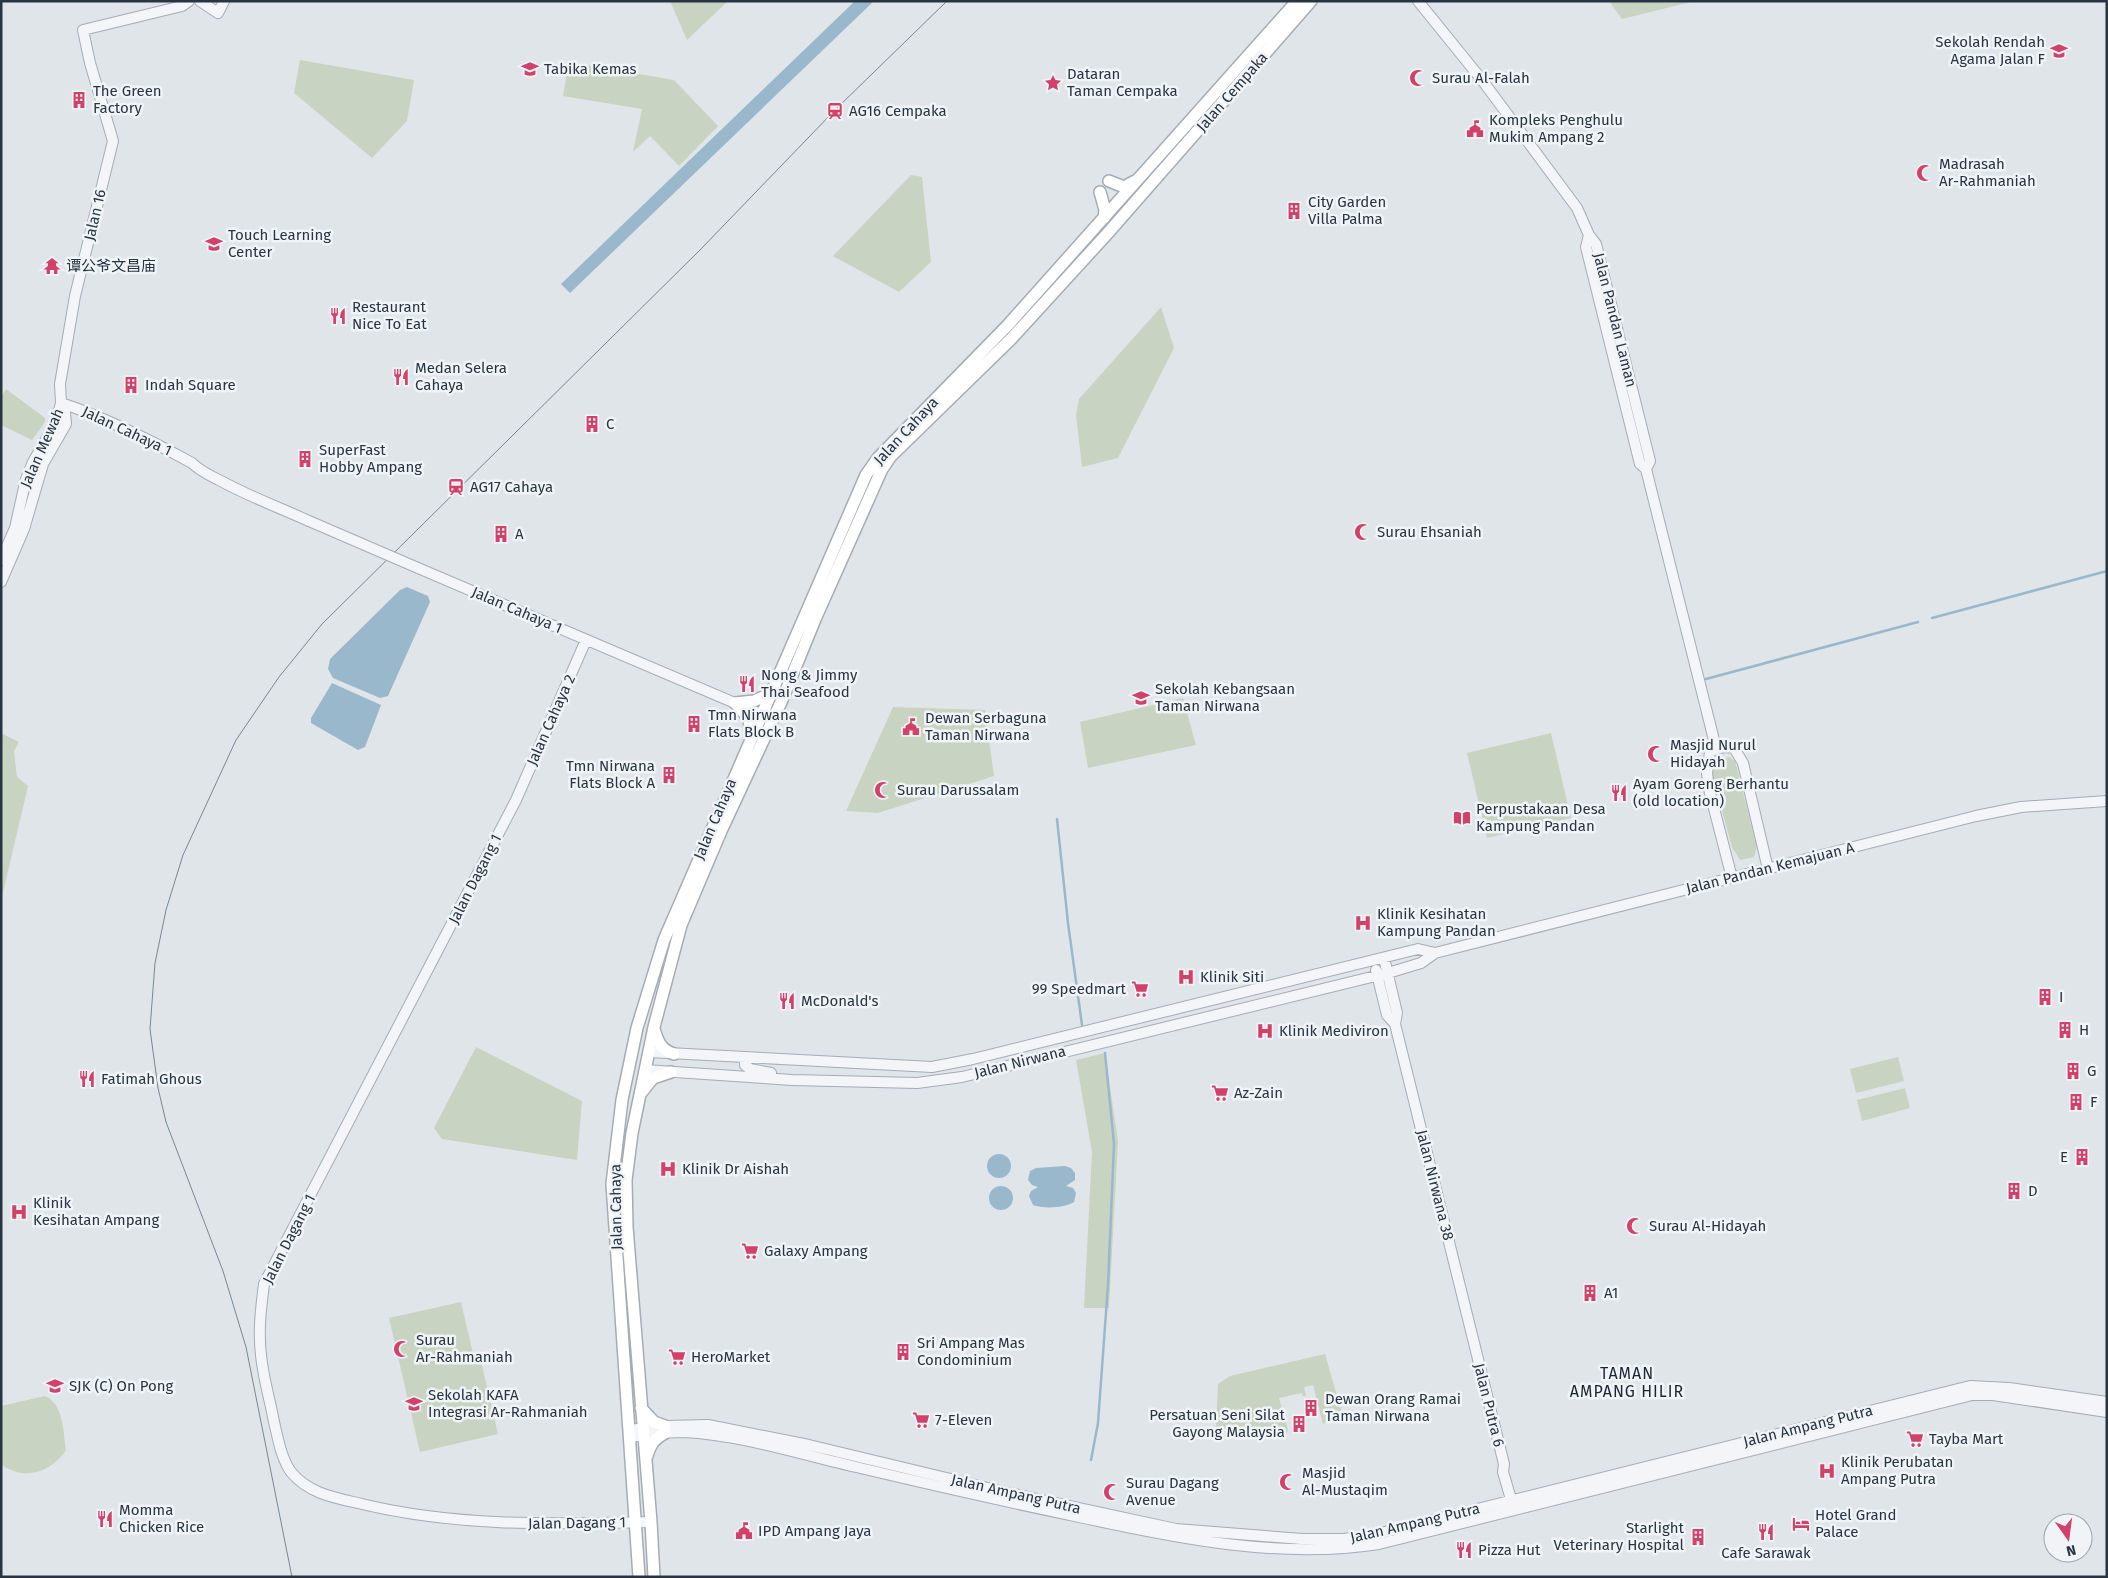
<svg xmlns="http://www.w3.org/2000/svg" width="2108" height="1578" font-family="'Fira Sans','Noto Sans SC',sans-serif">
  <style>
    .green { fill: #c8d4c1 }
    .water { fill: #9ab8cb }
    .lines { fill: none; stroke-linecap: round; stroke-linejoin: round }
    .stream { stroke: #9ab8cb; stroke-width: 2.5 }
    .tertiary-casing { stroke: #a5acb4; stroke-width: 12 }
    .secondary-casing { stroke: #a5acb4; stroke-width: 14 }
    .tertiary { stroke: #f3f5f8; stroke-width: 10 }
    .secondary { stroke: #fff; stroke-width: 11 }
    .tram { stroke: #798694; stroke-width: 1 }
    .tertiary-bridge-casing { stroke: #a5acb4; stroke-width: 12; stroke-linecap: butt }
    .tertiary-bridge { stroke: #f3f5f8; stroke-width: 10 }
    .labels { text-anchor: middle; stroke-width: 5; stroke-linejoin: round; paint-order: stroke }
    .poi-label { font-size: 15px; fill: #283442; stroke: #f0f4f7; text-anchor: start }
    .street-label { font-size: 15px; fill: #283442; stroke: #f0f4f7 }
    .neighbourhood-label { font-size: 16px; letter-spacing: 1px; fill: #1a2532; stroke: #f0f4f7 }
  </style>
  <rect width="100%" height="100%" fill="#e0e5ea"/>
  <!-- green -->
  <path class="green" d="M670 1H728L687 40Z
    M1609 1H1695L1622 19Z
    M300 60 414 80 407 121 372 158 294 93Z
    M569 62 674 80 718 126 679 166 650 136 633 152 642 109 563 96Z
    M911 175 922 177 931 262 899 292 833 256Z
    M1161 307 1174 348 1118 458 1082 467 1076 415 1079 399Z
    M6 389 45 418V422L32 440 1 425V397Z
    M1183 698 1196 745 1088 768 1080 722Z
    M893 707 985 710 994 776 878 813 846 811Z
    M1 733 19 742 14 751 17 777 28 786 1 901Z
    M1551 733 1571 818 1487 838 1467 753Z
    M1729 757 1735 761 1757 847 1754 857 1740 860 1732 847 1712 774 1715 760Z
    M476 1047 582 1101 577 1160 442 1139 434 1128Z
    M1105 1053 1118 1141 1109 1308H1084L1092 1152 1076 1060Z
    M1898 1057 1904 1081 1856 1093 1850 1069Z
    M1905 1088 1910 1108 1862 1121 1857 1100Z
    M461 1302 475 1362 481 1361 498 1434 420 1452 389 1318Z
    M1325 1354 1342 1413 1323 1424 1313 1385 1304 1387 1306 1396H1303L1302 1393 1279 1398 1288 1430 1285 1436 1216 1428 1218 1384 1230 1376Z
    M45 1396C64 1404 63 1432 66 1450 52 1472 23 1482 1 1464V1406Z"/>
  <!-- water -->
  <path class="water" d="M855 1H874L570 293 561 284Z
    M407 587 428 596 430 602 388 696 380 698 333 678 328 669 330 659 400 590Z
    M332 683 381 705 365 747 358 750 311 723V718Z
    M987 1166a12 12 0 1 1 24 0a12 12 0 1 1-24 0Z
    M1065 1166 1071 1168 1075 1173V1180L1066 1186 1073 1188 1076 1193 1074 1202C1065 1208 1043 1209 1033 1205L1029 1196 1031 1191 1038 1187 1032 1185 1028 1180 1030 1171 1036 1168Z
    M989 1198a12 12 0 1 1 24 0a12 12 0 1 1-24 0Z"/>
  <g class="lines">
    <!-- stream -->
    <path class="stream" d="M1932 618 2107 571
      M1706 679 1918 622
      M1057 819 1068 923 1082 1025
      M1091 1460 1098 1423 1108 1285 1114 1144 1105 1053"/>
    <!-- tertiary casing -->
    <g class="tertiary-casing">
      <path id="tertiary" d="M200 1 218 13 224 1
        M1418 1 1482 80 1577 208 1589 235 1596 244 1650 461 1646 469
        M1589 235 1586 247 1640 464 1646 469 1716 748
        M61 403C107 418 150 440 192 463 200 471 209 475 219 480 248 496 278 507 309 521
        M1 560 15 528 26 479 33 462 52 429 58 414 61 403 60 384 75 296 113 141 90 63 83 30 182 6 189 1
        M418 568 763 715
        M1 582 24 529 43 464 66 424 65 412 61 403
        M586 640 516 800 264 1284C261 1308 258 1331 261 1355 263 1377 270 1400 274 1422 278 1438 281 1458 291 1472 309 1494 336 1498 362 1504 457 1527 554 1524 651 1522
        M1732 878 1709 789 1707 773 1710 752C1718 747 1725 746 1734 748L1743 763 1768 869
        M1384 958 1397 1013 1395 1024 1504 1464 1503 1472 1513 1506
        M1376 970 1387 1015 1395 1024
        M649 1052 932 1067 973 1059 1418 949 1435 953
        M745 1059V1065L750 1069 771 1073
        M645 1070 792 1080 917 1083 962 1077 1388 973 1421 963 1435 953 1976 816 2021 807 2107 801
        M629 1430 665 1426 708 1425 809 1445 1009 1493 1176 1529 1302 1539H1344L1377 1534 1970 1386 2009 1388 2107 1402
        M630 1437C648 1435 666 1432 684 1432 741 1435 800 1454 856 1467 932 1485 1007 1502 1084 1518 1180 1539 1281 1559 1379 1544L1972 1395H1993L2107 1412"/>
    </g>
    <!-- secondary casing -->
    <g class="secondary-casing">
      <path id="secondary" d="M1109 181 1124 187 1135 181
        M1100 192 1105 210 1104 218
        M735 703 754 701 772 693
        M735 703 749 719 751 736
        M654 1029C658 1042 661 1050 674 1054
        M641 1093 653 1078 671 1072
        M641 1408 654 1422 665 1426
        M647 1456C650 1445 654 1439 665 1433
        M639 1577 612 1184 622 1100 637 1028 664 940 866 475 878 458 1008 325 1297 1
        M654 1577 651 1522 627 1227 626 1180 632 1133 654 1027 681 925 721 831 782 700 816 617 882 469 891 456 1011 339 1107 234 1311 1"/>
    </g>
    <!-- tertiary -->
    <use href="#tertiary" class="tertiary"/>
    <!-- secondary -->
    <use href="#secondary" class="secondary"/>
    <!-- tram -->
    <path class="tram" d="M292 1577 246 1347 223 1271 166 1122 158 1088 150 1029 155 963 166 910 183 855 236 740 279 677 322 624 700 250 835 110 947 1"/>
    <!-- tertiary-bridge casing -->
    <g class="tertiary-bridge-casing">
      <path id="tertiary-bridge" d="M309 521 418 568"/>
    </g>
    <!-- tertiary-bridge -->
    <use href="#tertiary-bridge" class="tertiary-bridge"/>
  </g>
  <!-- icons -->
  <defs>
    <g id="school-bare" transform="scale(1.35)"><path d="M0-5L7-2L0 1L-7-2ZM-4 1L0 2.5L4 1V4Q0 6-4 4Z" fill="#d34069" stroke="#f0f4f7" stroke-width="2.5" paint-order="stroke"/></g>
    <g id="mosque-bare" transform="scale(1.35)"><path d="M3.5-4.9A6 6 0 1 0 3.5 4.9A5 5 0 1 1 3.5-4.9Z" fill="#d34069" stroke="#f0f4f7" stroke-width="2.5" paint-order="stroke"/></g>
    <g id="sight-bare" transform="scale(1.35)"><path d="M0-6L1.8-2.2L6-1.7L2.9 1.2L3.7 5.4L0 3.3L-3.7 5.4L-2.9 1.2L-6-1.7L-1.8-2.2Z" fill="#d34069" stroke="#f0f4f7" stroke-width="2.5" paint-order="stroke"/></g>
    <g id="building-bare" transform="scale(1.35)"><path d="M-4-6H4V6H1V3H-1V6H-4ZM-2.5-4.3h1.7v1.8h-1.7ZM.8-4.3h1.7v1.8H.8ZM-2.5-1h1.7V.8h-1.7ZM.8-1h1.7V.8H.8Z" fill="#d34069" stroke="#f0f4f7" stroke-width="2.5" paint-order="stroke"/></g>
    <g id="station-bare" transform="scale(1.35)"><path d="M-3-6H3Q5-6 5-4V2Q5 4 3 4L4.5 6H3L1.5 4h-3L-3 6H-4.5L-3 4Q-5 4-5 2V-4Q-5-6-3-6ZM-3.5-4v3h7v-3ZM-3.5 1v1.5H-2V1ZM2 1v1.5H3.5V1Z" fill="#d34069" stroke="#f0f4f7" stroke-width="2.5" paint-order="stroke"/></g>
    <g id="civic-bare" transform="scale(1.35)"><path d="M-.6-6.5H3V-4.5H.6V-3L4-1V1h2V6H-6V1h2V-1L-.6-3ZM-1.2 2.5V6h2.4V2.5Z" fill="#d34069" stroke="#f0f4f7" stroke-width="2.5" paint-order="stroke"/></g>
    <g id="temple-bare" transform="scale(1.35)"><path d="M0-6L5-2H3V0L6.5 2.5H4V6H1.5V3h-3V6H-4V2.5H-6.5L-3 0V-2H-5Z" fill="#d34069" stroke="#f0f4f7" stroke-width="2.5" paint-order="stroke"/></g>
    <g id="restaurant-bare" transform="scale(1.35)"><path d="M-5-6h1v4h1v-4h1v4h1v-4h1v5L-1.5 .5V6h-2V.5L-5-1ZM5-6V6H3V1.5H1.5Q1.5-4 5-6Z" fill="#d34069" stroke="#f0f4f7" stroke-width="2.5" paint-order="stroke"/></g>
    <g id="library-bare" transform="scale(1.35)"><path d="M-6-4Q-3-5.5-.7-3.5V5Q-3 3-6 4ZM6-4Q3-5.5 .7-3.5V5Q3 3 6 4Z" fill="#d34069" stroke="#f0f4f7" stroke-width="2.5" paint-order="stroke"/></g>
    <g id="hospital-bare" transform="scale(1.35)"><path d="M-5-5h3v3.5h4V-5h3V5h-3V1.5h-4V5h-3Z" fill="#d34069" stroke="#f0f4f7" stroke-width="2.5" paint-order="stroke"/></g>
    <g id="supermarket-bare" transform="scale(1.35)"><path d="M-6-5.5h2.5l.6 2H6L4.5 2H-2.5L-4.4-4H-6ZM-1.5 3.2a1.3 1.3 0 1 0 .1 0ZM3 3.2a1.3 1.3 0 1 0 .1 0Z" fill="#d34069" stroke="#f0f4f7" stroke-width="2.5" paint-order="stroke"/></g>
    <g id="hotel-bare" transform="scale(1.35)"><path d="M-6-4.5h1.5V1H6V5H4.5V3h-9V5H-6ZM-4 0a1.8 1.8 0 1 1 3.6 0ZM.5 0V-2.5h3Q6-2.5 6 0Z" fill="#d34069" stroke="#f0f4f7" stroke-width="2.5" paint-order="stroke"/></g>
  </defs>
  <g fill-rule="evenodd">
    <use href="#school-bare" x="2059" y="51"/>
    <use href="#school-bare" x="530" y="69"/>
    <use href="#mosque-bare" x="1418" y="78"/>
    <use href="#sight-bare" x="1053" y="83"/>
    <use href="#building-bare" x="79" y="100"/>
    <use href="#station-bare" x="835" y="111"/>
    <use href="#civic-bare" x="1475" y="129"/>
    <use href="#mosque-bare" x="1925" y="173"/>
    <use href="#building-bare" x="1294" y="211"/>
    <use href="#school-bare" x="214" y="244"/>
    <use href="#temple-bare" x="52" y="266"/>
    <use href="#restaurant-bare" x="338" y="316"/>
    <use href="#restaurant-bare" x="401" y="377"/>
    <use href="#building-bare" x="131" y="385"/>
    <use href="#building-bare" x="592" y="424"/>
    <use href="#building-bare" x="305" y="459"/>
    <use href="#station-bare" x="456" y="487"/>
    <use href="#mosque-bare" x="1363" y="532"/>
    <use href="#building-bare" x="501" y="534"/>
    <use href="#restaurant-bare" x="747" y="684"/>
    <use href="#school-bare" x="1141" y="698"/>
    <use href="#building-bare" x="694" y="724"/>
    <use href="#civic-bare" x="911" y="727"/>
    <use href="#mosque-bare" x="1656" y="754"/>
    <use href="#building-bare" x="669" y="775"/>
    <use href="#mosque-bare" x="883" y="790"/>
    <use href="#restaurant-bare" x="1619" y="793"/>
    <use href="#library-bare" x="1462" y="818"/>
    <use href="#hospital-bare" x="1363" y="923"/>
    <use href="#hospital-bare" x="1186" y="977"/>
    <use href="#supermarket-bare" x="1140" y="989"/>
    <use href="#building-bare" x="2045" y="997"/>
    <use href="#restaurant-bare" x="787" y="1001"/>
    <use href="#building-bare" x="2065" y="1030"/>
    <use href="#hospital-bare" x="1265" y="1031"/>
    <use href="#building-bare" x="2073" y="1071"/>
    <use href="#restaurant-bare" x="87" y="1079"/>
    <use href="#supermarket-bare" x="1220" y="1093"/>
    <use href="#building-bare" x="2076" y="1102"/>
    <use href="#building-bare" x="2082" y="1157"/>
    <use href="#hospital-bare" x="668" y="1169"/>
    <use href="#building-bare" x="2014" y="1191"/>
    <use href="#hospital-bare" x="19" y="1212"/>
    <use href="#mosque-bare" x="1635" y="1226"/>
    <use href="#supermarket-bare" x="750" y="1251"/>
    <use href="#building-bare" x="1590" y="1293"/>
    <use href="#mosque-bare" x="402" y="1349"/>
    <use href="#building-bare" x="903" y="1352"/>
    <use href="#supermarket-bare" x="677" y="1357"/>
    <use href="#school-bare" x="55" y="1386"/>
    <use href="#school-bare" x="414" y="1404"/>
    <use href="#building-bare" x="1311" y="1408"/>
    <use href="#supermarket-bare" x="921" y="1420"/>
    <use href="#building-bare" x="1299" y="1424"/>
    <use href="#supermarket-bare" x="1915" y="1439"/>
    <use href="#hospital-bare" x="1827" y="1471"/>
    <use href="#mosque-bare" x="1288" y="1482"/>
    <use href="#mosque-bare" x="1112" y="1492"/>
    <use href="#restaurant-bare" x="105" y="1519"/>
    <use href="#hotel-bare" x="1801" y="1524"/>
    <use href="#civic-bare" x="744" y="1531"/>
    <use href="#restaurant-bare" x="1766" y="1532"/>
    <use href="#building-bare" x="1698" y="1537"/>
    <use href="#restaurant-bare" x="1464" y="1550"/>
  </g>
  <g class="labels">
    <!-- poi labels -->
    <g class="poi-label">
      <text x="2045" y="47" text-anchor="end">Sekolah Rendah<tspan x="2045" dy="17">Agama Jalan F</tspan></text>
      <text x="544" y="74">Tabika Kemas</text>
      <text x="1067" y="79">Dataran<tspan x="1067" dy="17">Taman Cempaka</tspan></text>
      <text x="1432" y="83">Surau Al-Falah</text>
      <text x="93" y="96">The Green<tspan x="93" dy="17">Factory</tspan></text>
      <text x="849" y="116">AG16 Cempaka</text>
      <text x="1489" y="125">Kompleks Penghulu<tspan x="1489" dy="17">Mukim Ampang 2</tspan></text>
      <text x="1939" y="169">Madrasah<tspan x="1939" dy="17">Ar-Rahmaniah</tspan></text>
      <text x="1308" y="207">City Garden<tspan x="1308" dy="17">Villa Palma</tspan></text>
      <text x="228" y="240">Touch Learning<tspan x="228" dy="17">Center</tspan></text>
      <text x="66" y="271">谭公爷文昌庙</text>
      <text x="352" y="312">Restaurant<tspan x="352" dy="17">Nice To Eat</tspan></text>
      <text x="415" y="373">Medan Selera<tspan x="415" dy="17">Cahaya</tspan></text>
      <text x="145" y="390">Indah Square</text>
      <text x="606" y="429">C</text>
      <text x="319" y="455">SuperFast<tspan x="319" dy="17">Hobby Ampang</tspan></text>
      <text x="470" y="492">AG17 Cahaya</text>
      <text x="1377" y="537">Surau Ehsaniah</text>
      <text x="515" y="539">A</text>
      <text x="761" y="680">Nong &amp; Jimmy<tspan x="761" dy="17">Thai Seafood</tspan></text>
      <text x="1155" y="694">Sekolah Kebangsaan<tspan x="1155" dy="17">Taman Nirwana</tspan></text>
      <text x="708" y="720">Tmn Nirwana<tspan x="708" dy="17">Flats Block B</tspan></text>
      <text x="925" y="723">Dewan Serbaguna<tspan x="925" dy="17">Taman Nirwana</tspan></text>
      <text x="1670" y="750">Masjid Nurul<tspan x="1670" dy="17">Hidayah</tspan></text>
      <text x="655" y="771" text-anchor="end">Tmn Nirwana<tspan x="655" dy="17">Flats Block A</tspan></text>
      <text x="1633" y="789">Ayam Goreng Berhantu<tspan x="1633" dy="17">(old location)</tspan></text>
      <text x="897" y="795">Surau Darussalam</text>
      <text x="1476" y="814">Perpustakaan Desa<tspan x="1476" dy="17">Kampung Pandan</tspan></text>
      <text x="1377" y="919">Klinik Kesihatan<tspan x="1377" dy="17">Kampung Pandan</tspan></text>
      <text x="1200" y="982">Klinik Siti</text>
      <text x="1126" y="994" text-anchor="end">99 Speedmart</text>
      <text x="2059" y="1002">I</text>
      <text x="801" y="1006">McDonald's</text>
      <text x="2079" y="1035">H</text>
      <text x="1279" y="1036">Klinik Mediviron</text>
      <text x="2087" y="1076">G</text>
      <text x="101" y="1084">Fatimah Ghous</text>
      <text x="1234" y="1098">Az-Zain</text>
      <text x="2090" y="1107">F</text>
      <text x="2068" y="1162" text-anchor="end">E</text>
      <text x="682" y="1174">Klinik Dr Aishah</text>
      <text x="2028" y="1196">D</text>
      <text x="33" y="1208">Klinik<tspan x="33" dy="17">Kesihatan Ampang</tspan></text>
      <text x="1649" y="1231">Surau Al-Hidayah</text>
      <text x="764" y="1256">Galaxy Ampang</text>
      <text x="1604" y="1298">A1</text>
      <text x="416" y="1345">Surau<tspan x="416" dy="17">Ar-Rahmaniah</tspan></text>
      <text x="917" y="1348">Sri Ampang Mas<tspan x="917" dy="17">Condominium</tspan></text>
      <text x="691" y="1362">HeroMarket</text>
      <text x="69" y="1391">SJK (C) On Pong</text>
      <text x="428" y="1400">Sekolah KAFA<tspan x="428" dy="17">Integrasi Ar-Rahmaniah</tspan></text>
      <text x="1325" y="1404">Dewan Orang Ramai<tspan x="1325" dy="17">Taman Nirwana</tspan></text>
      <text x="1285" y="1420" text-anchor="end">Persatuan Seni Silat<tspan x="1285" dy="17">Gayong Malaysia</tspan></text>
      <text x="935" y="1425">7-Eleven</text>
      <text x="1929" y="1444">Tayba Mart</text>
      <text x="1841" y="1467">Klinik Perubatan<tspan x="1841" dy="17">Ampang Putra</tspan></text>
      <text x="1302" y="1478">Masjid<tspan x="1302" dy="17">Al-Mustaqim</tspan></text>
      <text x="1126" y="1488">Surau Dagang<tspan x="1126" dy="17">Avenue</tspan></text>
      <text x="119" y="1515">Momma<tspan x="119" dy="17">Chicken Rice</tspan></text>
      <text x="1815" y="1520">Hotel Grand<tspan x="1815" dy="17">Palace</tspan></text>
      <text x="1684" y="1533" text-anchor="end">Starlight<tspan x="1684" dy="17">Veterinary Hospital</tspan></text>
      <text x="758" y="1536">IPD Ampang Jaya</text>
      <text x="1478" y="1555">Pizza Hut</text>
      <text x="1766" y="1558" text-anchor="middle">Cafe Sarawak</text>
    </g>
    <!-- street labels -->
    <g class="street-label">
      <text transform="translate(1232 92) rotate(-49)" y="5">Jalan Cempaka</text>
      <text transform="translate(95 215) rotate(-77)" y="5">Jalan 16</text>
      <text transform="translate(1615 320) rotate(76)" y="5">Jalan Pandan Laman</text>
      <text transform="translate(127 431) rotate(25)" y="5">Jalan Cahaya 1</text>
      <text transform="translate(906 431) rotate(-47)" y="5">Jalan Cahaya</text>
      <text transform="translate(42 448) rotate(-66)" y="5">Jalan Mewah</text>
      <text transform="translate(517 610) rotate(23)" y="5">Jalan Cahaya 1</text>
      <text transform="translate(551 720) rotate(-66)" y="5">Jalan Cahaya 2</text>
      <text transform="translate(715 819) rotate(-67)" y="5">Jalan Cahaya</text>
      <text transform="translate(1770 868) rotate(-14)" y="5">Jalan Pandan Kemajuan A</text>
      <text transform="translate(475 879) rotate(-63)" y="5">Jalan Dagang 1</text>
      <text transform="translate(1020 1062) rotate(-14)" y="5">Jalan Nirwana</text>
      <text transform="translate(1435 1185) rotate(76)" y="5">Jalan Nirwana 38</text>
      <text transform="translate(616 1207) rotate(-91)" y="5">Jalan Cahaya</text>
      <text transform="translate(289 1239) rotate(-63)" y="5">Jalan Dagang 1</text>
      <text transform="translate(1489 1405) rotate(76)" y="5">Jalan Putra 6</text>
      <text transform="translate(1808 1426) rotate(-14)" y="5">Jalan Ampang Putra</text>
      <text transform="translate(1016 1494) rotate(13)" y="5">Jalan Ampang Putra</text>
      <text transform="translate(577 1523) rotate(-1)" y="5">Jalan Dagang 1</text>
      <text transform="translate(1415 1523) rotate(-13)" y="5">Jalan Ampang Putra</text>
    </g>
    <!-- neighbourhood labels -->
    <g class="neighbourhood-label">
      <text x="1627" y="1379">TAMAN<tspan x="1627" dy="18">AMPANG HILIR</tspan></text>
    </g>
  </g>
  <!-- border -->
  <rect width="2108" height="1578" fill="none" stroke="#283442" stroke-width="5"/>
  <!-- north arrow -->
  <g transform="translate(2068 1538) rotate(166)"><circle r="24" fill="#f0f4f7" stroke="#a0a7af"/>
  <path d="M0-4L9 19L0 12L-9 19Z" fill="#d34069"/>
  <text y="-8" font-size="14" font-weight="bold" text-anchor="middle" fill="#283442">N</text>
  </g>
</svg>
